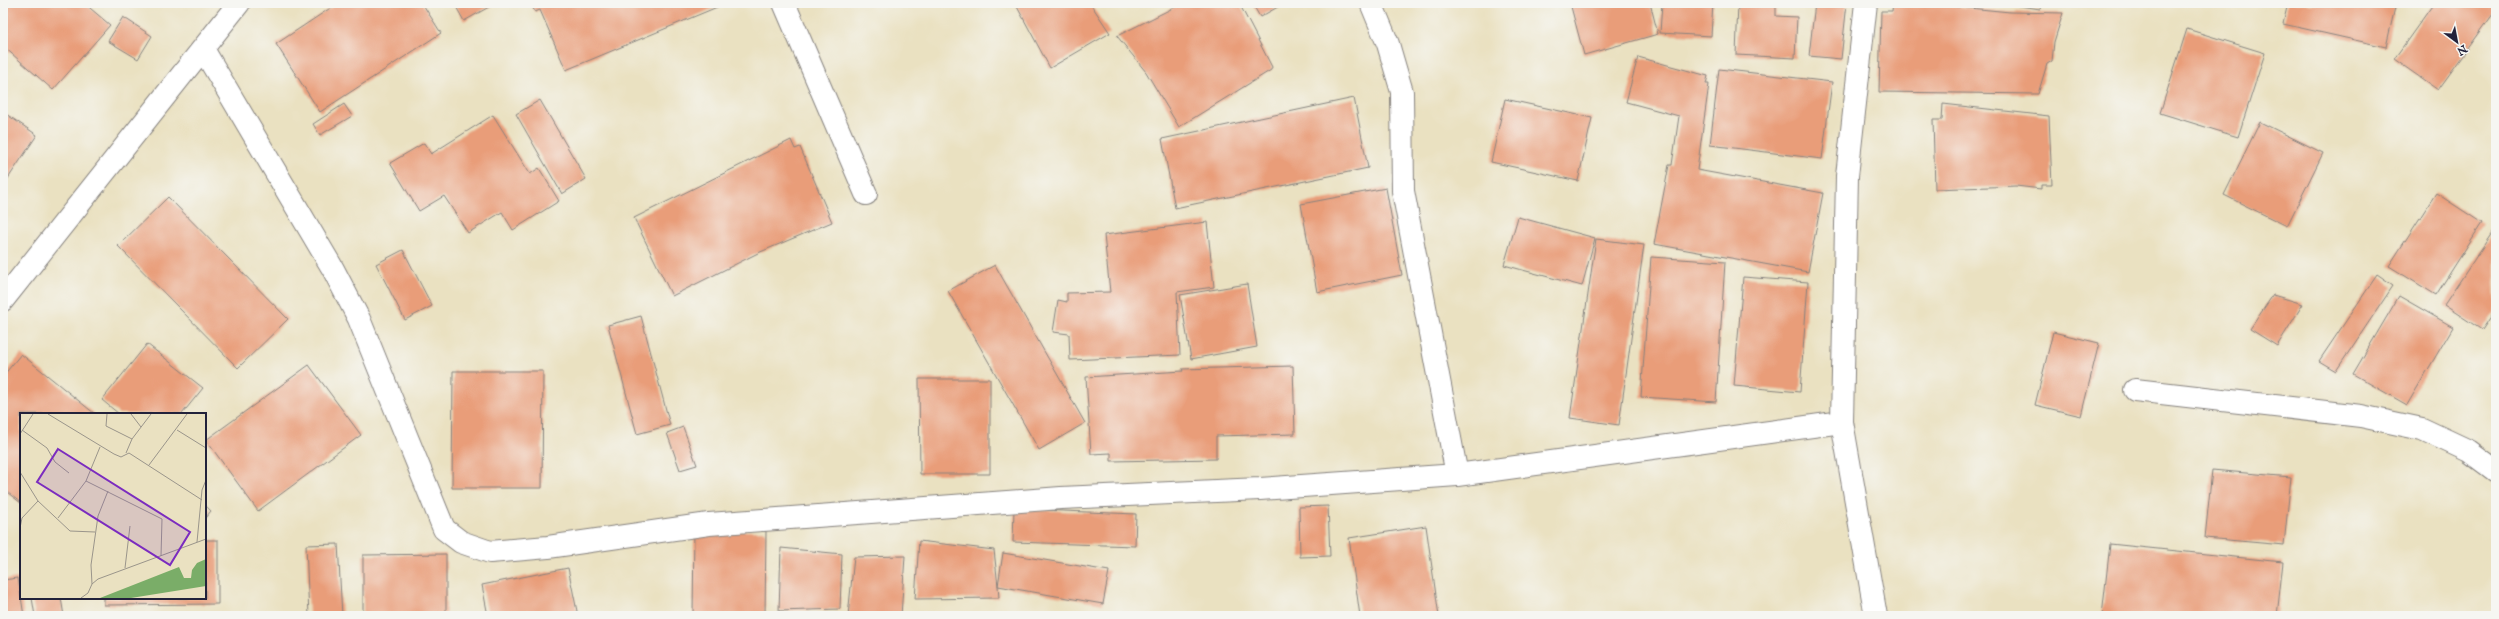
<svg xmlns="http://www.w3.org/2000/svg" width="2499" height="619" font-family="'IM FELL English',serif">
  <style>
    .building { fill: #e99d79 }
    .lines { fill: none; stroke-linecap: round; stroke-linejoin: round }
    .minor-casing { stroke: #86827e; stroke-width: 24 }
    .minor { stroke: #fff; stroke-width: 22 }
    .inset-road { fill: none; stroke: #9a958b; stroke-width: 1 }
    .view { fill: #7b2cbf; fill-opacity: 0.15; stroke: #7b2cbf; stroke-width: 2 }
    .inset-edge { fill: none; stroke: #22223b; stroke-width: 2 }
  </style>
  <rect width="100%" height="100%" fill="#f6f6f2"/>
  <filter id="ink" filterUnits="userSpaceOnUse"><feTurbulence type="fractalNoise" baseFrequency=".025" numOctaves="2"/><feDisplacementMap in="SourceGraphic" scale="8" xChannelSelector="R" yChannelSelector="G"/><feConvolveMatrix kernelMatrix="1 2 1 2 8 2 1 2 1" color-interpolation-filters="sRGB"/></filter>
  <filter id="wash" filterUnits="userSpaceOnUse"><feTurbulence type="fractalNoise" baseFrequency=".012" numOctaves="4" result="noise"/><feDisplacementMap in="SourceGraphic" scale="16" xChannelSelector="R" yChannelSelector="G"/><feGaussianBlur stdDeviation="0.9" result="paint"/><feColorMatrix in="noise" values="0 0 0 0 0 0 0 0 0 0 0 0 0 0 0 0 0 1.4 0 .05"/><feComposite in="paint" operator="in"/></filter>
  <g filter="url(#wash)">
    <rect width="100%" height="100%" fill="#eae1c1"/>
    <g id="blocks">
      <!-- building -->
      <path class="building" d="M3 3H84L110 25 53 90 3 46Z
        M338 3H422L441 33 320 112 276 44Z
        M454 3H496L464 21Z
        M530 3H721L722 5 566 70 540 10 535 12Z
        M1015 3H1090L1110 33 1050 68Z
        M1183 3H1239L1272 67 1271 70 1179 127 1146 72 1117 36Z
        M1252 3H1285L1260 17Z
        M1570 3H1650L1658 34 1584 55Z
        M1662 3H1713L1711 36 1660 33Z
        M1738 3H1776V16L1797 17 1795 58 1736 55Z
        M1815 3H1847L1841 59 1809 56Z
        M1893 3H1918L2010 12 2063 13 2054 42 2052 61 2047 64 2038 94 1879 92 1881 11H1892Z
        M2000 3H2041L2040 9Z
        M2288 3H2396L2386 47 2283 24Z
        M2434 3H2496V10L2438 90 2394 59Z
        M123 17 152 36 138 59 108 41Z
        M2187 29 2265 53 2238 137 2160 113Z
        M1638 57 1708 76 1706 84H1709L1697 170 1823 193 1808 272 1654 244 1669 165H1672L1679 116 1626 102Z
        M1719 69 1832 82 1822 159 1710 145Z
        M1354 98 1368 168 1175 208 1162 139Z
        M1505 99 1592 118 1578 181 1491 162Z
        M540 100 586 179 562 194 516 114Z
        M344 104 352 116 320 135 313 124Z
        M1943 104 2049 116 2052 185H2041V189L2016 186 1935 189 1933 120H1942Z
        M3 112 37 135 3 186Z
        M493 115 530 174 539 168 559 201 513 230 502 212 468 233 444 196 419 211 390 163 424 143 431 154Z
        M2260 122 2323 153 2287 226 2224 195Z
        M791 140 795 149 800 147 832 222 758 253 672 296 634 218Z
        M1386 188 1402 275 1317 292 1301 204Z
        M2436 193 2482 223 2436 295 2389 266Z
        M168 197 288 319 238 368 118 246Z
        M1518 217 1595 238 1582 286 1504 265Z
        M1207 222 1214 287 1177 292 1180 355 1070 360 1069 334 1053 332 1058 300 1067 302V293L1110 292 1104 235Z
        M2494 230 2496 309 2482 330 2444 305Z
        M1596 239 1644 245 1619 425 1570 418Z
        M403 250 432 306 405 320 376 264Z
        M1651 257 1725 262 1716 402 1641 397Z
        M995 265 1085 423 1039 450 948 291Z
        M2377 275 2393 286 2336 371 2319 361Z
        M1743 277 1808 282 1800 392 1734 386Z
        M1247 284 1257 347 1191 359 1180 295Z
        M2273 295 2303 304 2277 346 2250 329Z
        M2399 296 2453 327 2407 405 2353 374Z
        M641 316 670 425 637 434 608 325Z
        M2053 332 2099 343 2081 416 2035 405Z
        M147 344 203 388 182 414H119L102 400Z
        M21 354 95 414H21V503L3 489V376Z
        M309 365 361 435 258 511 206 440Z
        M1293 366 1295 434 1216 436V459L1111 461V453L1091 454 1086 377 1183 371 1182 369Z
        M453 371H543L542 488H452Z
        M919 379H990V474H920Z
        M683 427 697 465 680 470 667 433Z
        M2212 470 2291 477 2284 545 2205 538Z
        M205 505 211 511 205 518Z
        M1328 506 1330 556 1300 557 1299 507Z
        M1014 509 1136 514 1135 546 1013 542Z
        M1426 526 1439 616H1360L1349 538Z
        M694 531H766L765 616H693Z
        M205 540H218V604L104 605V598H205Z
        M919 541 994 550 998 586 1003 553 1109 571 1103 604 998 586 999 598 915 599Z
        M338 544 342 616H309L306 545Z
        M2110 544 2283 562 2277 616H2102Z
        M781 548 842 554 840 609 779 611Z
        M446 554V616H363V555Z
        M905 556 901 616H848L854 557Z
        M568 568 578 616H488L482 585Z
        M18 578 24 616H3V580Z
        M32 598H61L64 616H35Z"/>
    </g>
  </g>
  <g filter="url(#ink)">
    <use href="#blocks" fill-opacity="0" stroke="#86827e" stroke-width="1"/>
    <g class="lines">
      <!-- minor casing -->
      <g class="minor-casing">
        <path id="minor" d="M784 3 866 194
          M1371 3 1388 44 1402 92 1403 191 1457 475
          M203 49 333 269 359 319 444 529 461 542 490 552 548 547 709 524 1061 498 1260 489 1457 475 1842 422 1876 616
          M3 300 239 3
          M2135 390 2361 416 2422 429 2469 451 2496 471
          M1842 422 1847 176 1866 3"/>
      </g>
      <!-- minor -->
      <use href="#minor" class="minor"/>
    </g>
  </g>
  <!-- overview -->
  <g transform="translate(20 413)">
    <rect width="186" height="186" fill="#eae1c1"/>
    <path d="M186 146V173L111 185H80L159 154 164 165H171L172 157 177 150Z" fill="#7aad68"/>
    <path class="inset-road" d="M28 1 94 41 101 44 109 40 182 87M87 1 86 13 112 26M111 1 121 14M2 17 27 35 35 49 49 60M157 17 186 35M0 21 13 1M80 34 66 68 142 106 141 143M106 40 112 26 131 1M129 52 167 1M0 59 18 88 50 118 75 119M38 105 66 68M0 115 2 105 18 88M177 129 182 77 186 67M105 155 110 113M72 171 71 152 78 103 88 78M61 185 68 180 72 171 78 166 186 126"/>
    <path class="view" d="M38 36 170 119 150 152 17 69Z"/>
    <rect width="186" height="186" class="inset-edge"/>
  </g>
  <!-- margin -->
  <rect width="2499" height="619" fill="none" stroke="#f6f6f2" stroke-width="16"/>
  <!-- north arrow -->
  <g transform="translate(2457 42) rotate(148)" stroke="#f6f6f2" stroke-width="3" paint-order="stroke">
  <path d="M0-3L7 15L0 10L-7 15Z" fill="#22223b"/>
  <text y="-6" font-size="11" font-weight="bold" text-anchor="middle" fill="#22223b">N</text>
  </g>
</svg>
